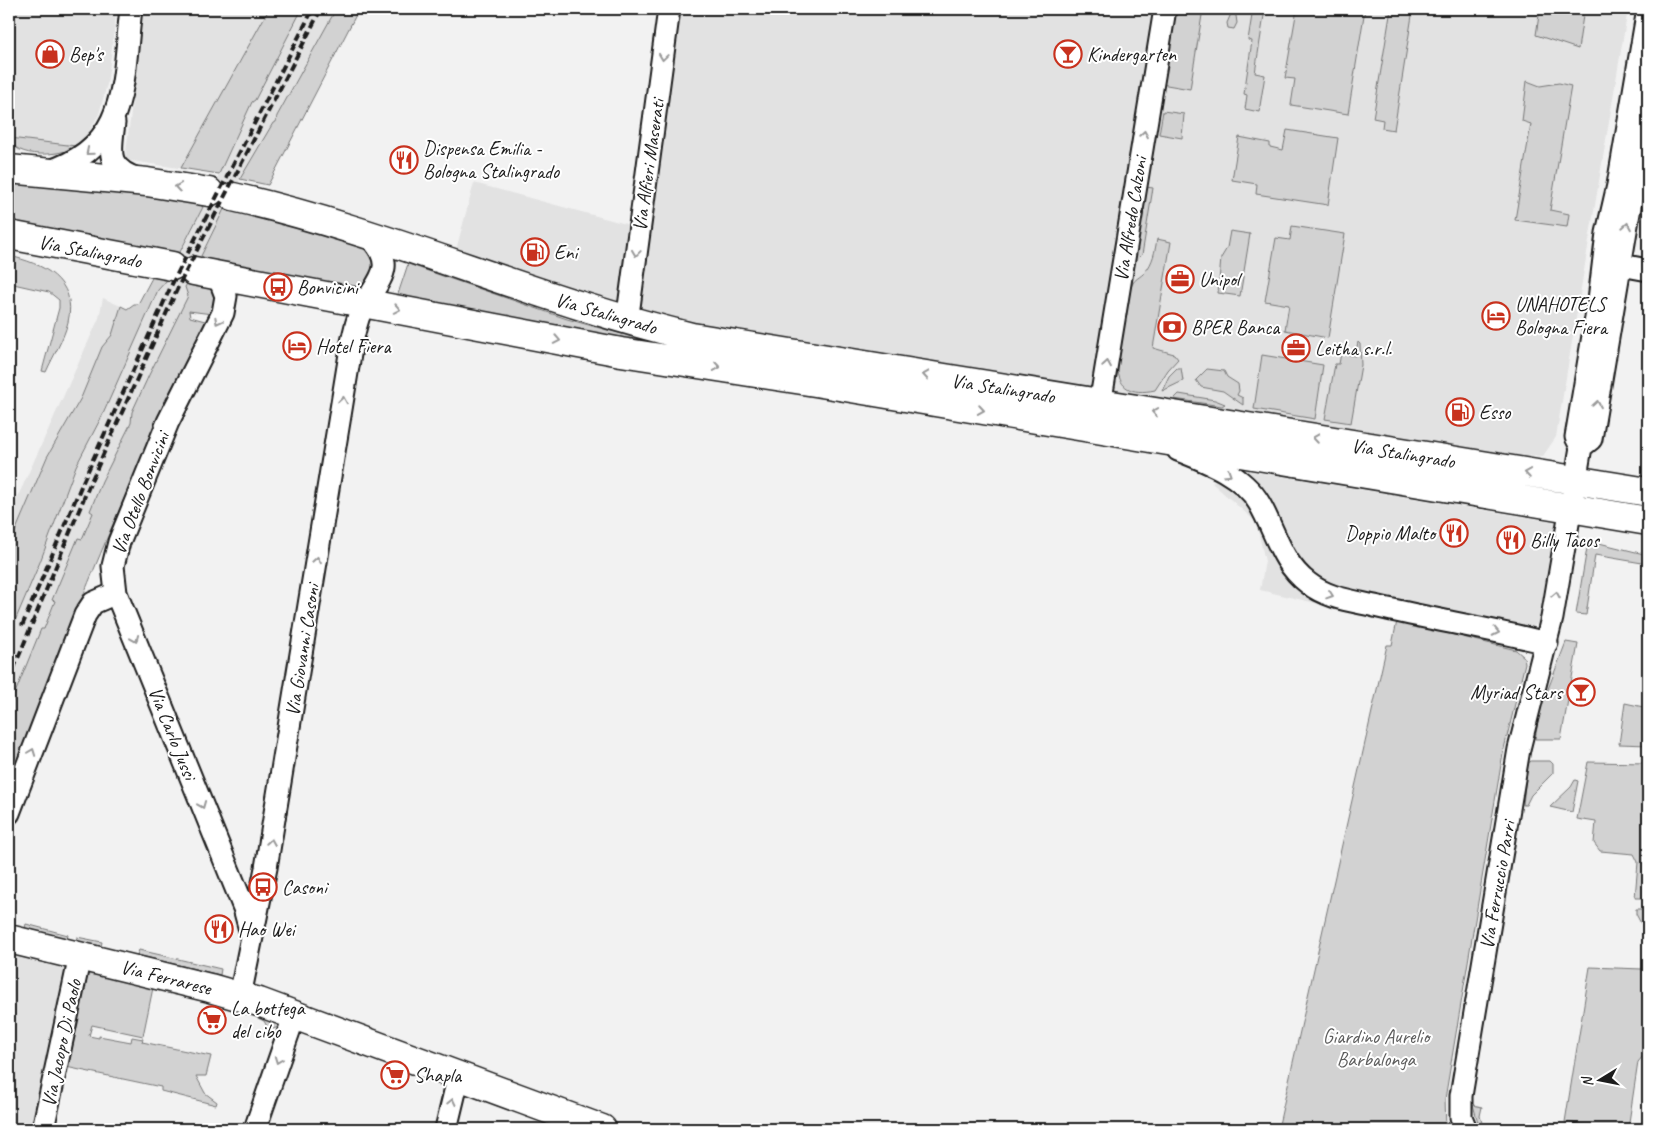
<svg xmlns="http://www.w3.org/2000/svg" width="1657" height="1138" font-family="Caveat,sans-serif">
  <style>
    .built { fill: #e2e2e2 }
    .green { fill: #d2d2d2; stroke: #777 }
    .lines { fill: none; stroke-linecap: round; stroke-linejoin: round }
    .minor-casing { stroke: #1c1c1c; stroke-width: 25 }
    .major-casing { stroke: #1c1c1c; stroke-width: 31 }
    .minor { stroke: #fff; stroke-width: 21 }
    .major { stroke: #fff; stroke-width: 28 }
    .rail { stroke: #1c1c1c; stroke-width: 4; stroke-dasharray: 8 4; stroke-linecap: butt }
    .oneway { stroke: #999 }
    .labels { text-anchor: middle; stroke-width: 4; stroke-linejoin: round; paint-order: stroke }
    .poi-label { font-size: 20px; fill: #1c1c1c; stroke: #fff; text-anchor: start }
    .street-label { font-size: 20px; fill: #1c1c1c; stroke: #fff }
    .park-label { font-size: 20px; fill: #5c5c5c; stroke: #fff }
  </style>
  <rect width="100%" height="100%" fill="#f2f2f2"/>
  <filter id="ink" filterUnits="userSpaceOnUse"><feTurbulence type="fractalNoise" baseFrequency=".02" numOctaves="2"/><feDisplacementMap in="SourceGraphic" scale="10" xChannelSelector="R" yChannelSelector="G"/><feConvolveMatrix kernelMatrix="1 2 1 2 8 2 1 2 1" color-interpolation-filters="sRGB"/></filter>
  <g filter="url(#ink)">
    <!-- built -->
    <path class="built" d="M9 9H117L107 84 99 114 85 139 66 152 59 155 9 150Z
      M144 9H359L268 185 240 179 187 284 192 310 188 315 205 321V325L161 414 97 559 9 787V516L99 318 103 298 127 309 134 304H138L143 294 168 279 219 174 125 160Z
      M677 9H1161L1102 390 857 349 668 322 456 250 474 183 637 227Z
      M1173 9H1628L1556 437 1543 456 1524 457 1112 390Z
      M1232 468 1555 522 1539 622 1531 629 1521 631 1516 650 1260 590 1265 561 1256 522 1212 483Z
      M9 939 80 956 43 1129H9Z"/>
    <!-- green -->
    <path class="green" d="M269 9H302L255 100 252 102 219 174 181 168Z
      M336 9H359L268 185 240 179 273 123 276 122 277 116Z
      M1173 9H1203L1190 89 1161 84Z
      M1233 9H1235L1237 23 1234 29 1228 28 1227 23Z
      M1253 9H1265L1255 73 1265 75 1259 112 1245 109 1247 95 1244 94 1252 41 1248 40Z
      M1297 9H1365L1348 114 1291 105 1295 79 1285 78Z
      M1391 9H1413L1394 130 1382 128 1383 120 1373 118Z
      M1540 9H1584L1578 49 1536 35Z
      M1527 81 1540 86 1559 83 1571 86 1550 210 1569 214 1567 227 1515 220 1531 124 1522 121Z
      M1163 111 1184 114 1182 138 1159 134Z
      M1287 130 1338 138 1328 205 1256 194 1257 184 1232 180 1239 137 1270 143V147L1283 150Z
      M10 138 76 146C62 157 13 159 10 138Z
      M16 183 98 188 199 204 203 207 180 252 175 253 9 222V186Z
      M1146 187 1153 188 1142 255 1133 264Z
      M224 209 264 218 362 247 372 254 376 267 368 284 357 288 212 261 201 256Z
      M1292 226 1345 234 1328 338 1285 330 1289 305 1265 301 1276 238 1290 240Z
      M1230 231 1250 234 1240 296 1218 293 1221 258 1227 248Z
      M1157 239 1171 242 1153 348 1174 354 1178 359 1168 370 1155 390C1104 401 1118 353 1124 323 1126 311 1127 297 1132 285 1134 279 1141 277 1145 272 1153 263 1155 251 1157 239Z
      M9 256C42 263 78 280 68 322 64 339 53 356 46 372L42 371 59 308V300L49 292 9 283Z
      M408 264 567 319 709 358 397 297Z
      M153 276 168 279 158 290 103 414 76 466 40 562 9 635V546L47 457 81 398 102 347 112 335 121 306 127 309 134 304H138Z
      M188 282C215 289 217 286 212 314L189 311 190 317 205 321V325C130 475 67 630 9 787V708L41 629H44L55 601 52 600 78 538 82 539 93 513 90 511 102 481 131 423 132 412 149 375 188 296 185 287Z
      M1358 342 1360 344 1361 365 1351 423 1325 419 1335 364H1339L1341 353 1355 356Z
      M1262 355 1323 365 1315 419 1254 409Z
      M1177 368H1181L1183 381 1162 391 1169 376Z
      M1207 369 1224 371 1227 377 1238 384 1239 391 1237 395 1243 398V405L1223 391 1201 387 1196 380Z
      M1179 394 1215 400 1225 404 1222 406 1174 399Z
      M1599 543 1648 555V564L1595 555 1586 615 1576 614 1587 548 1589 544Z
      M1397 621 1516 650 1524 657 1525 663 1503 753 1445 1099 1446 1129H1278L1387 645H1392Z
      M1566 642 1578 644 1561 739H1535L1540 710Z
      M1625 703 1648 708V745L1619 744Z
      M1531 761H1550L1553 764V773L1531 795 1526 805H1523L1527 764Z
      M1588 762 1648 763V898H1635L1638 862 1634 854 1600 851 1594 843 1596 822 1577 819Z
      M1575 780 1578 781 1572 812 1550 807 1571 787Z
      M1636 909H1648V1050L1638 1062 1628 1129H1611L1565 1122 1590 967 1642 969 1645 965 1646 933 1636 914Z
      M26 924 68 935 67 939 25 928Z
      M77 937 102 942 101 946 76 941Z
      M139 950 221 969 220 975 137 955Z
      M87 969 154 983 143 1036 92 1025 89 1036 99 1038V1036L131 1042 132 1037 143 1039 142 1042 211 1056 206 1076H196L205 1093 217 1102 216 1105 161 1091V1087L66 1067Z
      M244 1011 278 1024 279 1027 269 1030 264 1021Z
      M1648 1087V1129H1643Z
      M1473 1105 1482 1107 1480 1116 1484 1129H1480Z"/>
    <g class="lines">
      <!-- minor casing -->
      <g class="minor-casing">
        <path id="minor" d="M114 123C110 155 106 168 140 180
          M47 172C130 146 122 82 131 9
          M1621 265 1648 270
          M218 275 226 296 223 313 168 422 119 542 113 566 116 593 244 908 251 934
          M627 322 669 9
          M1098 417 1165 9
          M1581 447 1591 439 1648 100
          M1178 450C1206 461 1243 475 1259 503 1275 530 1281 563 1308 583 1328 599 1355 601 1379 607 1435 620 1491 629 1547 643
          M9 813 85 615 93 603 116 593
          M240 996 266 868 352 342C355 330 357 316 364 305 380 278 397 266 370 237
          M43 1129 80 956
          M255 1129 295 1014
          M446 1129 459 1075
          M1466 1129 1461 1117V1096L1519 749 1552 618 1581 447 1576 437 1599 300 1607 233 1618 185 1648 9"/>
      </g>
      <!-- major casing -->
      <g class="major-casing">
        <path id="major" d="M9 169 147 182 209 192
          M233 197C389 232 536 300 692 337L1648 492
          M9 235 172 266
          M194 271 621 352 815 382 1648 521
          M9 939 210 988 259 1002 602 1129"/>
      </g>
      <!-- minor -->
      <use href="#minor" class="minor"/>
      <!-- major -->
      <use href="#major" class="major"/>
      <!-- rail -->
      <path class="rail" d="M22 626 82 484 172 284 313 9
        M9 680 89 486 179 285 321 9"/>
    </g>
    <!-- one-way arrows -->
    <defs><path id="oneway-chevron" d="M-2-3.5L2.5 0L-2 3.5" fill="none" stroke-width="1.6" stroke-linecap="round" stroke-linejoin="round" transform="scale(1.25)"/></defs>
    <g class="oneway">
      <use href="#oneway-chevron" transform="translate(663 57) rotate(98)"/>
      <use href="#oneway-chevron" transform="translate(1144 134) rotate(-81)"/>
      <use href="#oneway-chevron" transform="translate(89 152) rotate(140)"/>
      <use href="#oneway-chevron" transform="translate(178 187) rotate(-171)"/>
      <use href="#oneway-chevron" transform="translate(1627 226) rotate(-80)"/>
      <use href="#oneway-chevron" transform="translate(636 253) rotate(98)"/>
      <use href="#oneway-chevron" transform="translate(397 309) rotate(11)"/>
      <use href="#oneway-chevron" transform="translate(218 321) rotate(118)"/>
      <use href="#oneway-chevron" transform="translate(557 340) rotate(11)"/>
      <use href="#oneway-chevron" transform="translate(1107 364) rotate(-81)"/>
      <use href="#oneway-chevron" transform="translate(717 367) rotate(9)"/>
      <use href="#oneway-chevron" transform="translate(926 375) rotate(-171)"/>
      <use href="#oneway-chevron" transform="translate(343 400) rotate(-81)"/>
      <use href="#oneway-chevron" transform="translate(1597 404) rotate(-81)"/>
      <use href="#oneway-chevron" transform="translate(981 410) rotate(9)"/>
      <use href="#oneway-chevron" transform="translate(1155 412) rotate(-171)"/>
      <use href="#oneway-chevron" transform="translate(1316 438) rotate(-171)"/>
      <use href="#oneway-chevron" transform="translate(1528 473) rotate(-171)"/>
      <use href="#oneway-chevron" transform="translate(1228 474) rotate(32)"/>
      <use href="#oneway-chevron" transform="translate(317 560) rotate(-81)"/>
      <use href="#oneway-chevron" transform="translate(1330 595) rotate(19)"/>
      <use href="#oneway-chevron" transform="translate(1556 595) rotate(-79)"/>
      <use href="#oneway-chevron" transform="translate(1496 632) rotate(12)"/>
      <use href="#oneway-chevron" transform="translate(135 639) rotate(68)"/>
      <use href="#oneway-chevron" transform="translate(32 752) rotate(-69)"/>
      <use href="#oneway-chevron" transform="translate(202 805) rotate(68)"/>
      <use href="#oneway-chevron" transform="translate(271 842) rotate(-81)"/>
      <use href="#oneway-chevron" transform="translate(278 1060) rotate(111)"/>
      <use href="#oneway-chevron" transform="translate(452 1102) rotate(-77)"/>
    </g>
  </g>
  <!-- icons -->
  <defs>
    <g id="shop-ring" transform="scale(1.4375)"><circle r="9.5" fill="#fff" stroke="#c8321e" stroke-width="1.5"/><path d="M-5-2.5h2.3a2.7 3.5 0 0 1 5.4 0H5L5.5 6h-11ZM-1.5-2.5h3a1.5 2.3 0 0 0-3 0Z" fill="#c8321e"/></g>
    <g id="bar-ring" transform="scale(1.4375)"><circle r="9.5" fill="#fff" stroke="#c8321e" stroke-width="1.5"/><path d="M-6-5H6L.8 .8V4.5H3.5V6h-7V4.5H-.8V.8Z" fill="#c8321e"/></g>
    <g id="restaurant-ring" transform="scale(1.4375)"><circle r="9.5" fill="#fff" stroke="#c8321e" stroke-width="1.5"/><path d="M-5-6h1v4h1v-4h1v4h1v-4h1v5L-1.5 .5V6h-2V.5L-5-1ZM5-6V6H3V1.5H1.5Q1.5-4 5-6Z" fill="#c8321e"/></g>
    <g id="fuel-ring" transform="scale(1.4375)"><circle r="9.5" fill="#fff" stroke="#c8321e" stroke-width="1.5"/><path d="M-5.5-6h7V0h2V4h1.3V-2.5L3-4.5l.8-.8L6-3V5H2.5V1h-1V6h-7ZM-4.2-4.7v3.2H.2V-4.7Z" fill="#c8321e"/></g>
    <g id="office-ring" transform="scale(1.4375)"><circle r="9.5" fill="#fff" stroke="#c8321e" stroke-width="1.5"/><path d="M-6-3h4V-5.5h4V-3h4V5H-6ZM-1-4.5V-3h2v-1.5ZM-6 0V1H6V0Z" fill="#c8321e"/></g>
    <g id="bus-ring" transform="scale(1.4375)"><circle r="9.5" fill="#fff" stroke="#c8321e" stroke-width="1.5"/><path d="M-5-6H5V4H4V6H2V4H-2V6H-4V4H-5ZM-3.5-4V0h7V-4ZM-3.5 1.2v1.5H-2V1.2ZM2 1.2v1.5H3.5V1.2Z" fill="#c8321e"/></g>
    <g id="hotel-ring" transform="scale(1.4375)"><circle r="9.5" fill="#fff" stroke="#c8321e" stroke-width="1.5"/><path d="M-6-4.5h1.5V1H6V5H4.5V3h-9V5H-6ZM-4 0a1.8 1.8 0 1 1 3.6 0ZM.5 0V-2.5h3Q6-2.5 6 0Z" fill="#c8321e"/></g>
    <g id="bank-ring" transform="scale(1.4375)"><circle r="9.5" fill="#fff" stroke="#c8321e" stroke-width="1.5"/><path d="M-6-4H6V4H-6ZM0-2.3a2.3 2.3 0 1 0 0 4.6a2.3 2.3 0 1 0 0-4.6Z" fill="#c8321e"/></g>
    <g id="supermarket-ring" transform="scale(1.4375)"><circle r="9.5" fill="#fff" stroke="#c8321e" stroke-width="1.5"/><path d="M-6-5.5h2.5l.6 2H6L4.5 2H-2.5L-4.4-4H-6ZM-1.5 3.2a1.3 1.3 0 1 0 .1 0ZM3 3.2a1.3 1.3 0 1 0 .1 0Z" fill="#c8321e"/></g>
  </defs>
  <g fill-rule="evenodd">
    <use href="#shop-ring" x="50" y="54"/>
    <use href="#bar-ring" x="1068" y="54"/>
    <use href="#restaurant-ring" x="404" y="160"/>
    <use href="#fuel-ring" x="535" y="252"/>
    <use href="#office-ring" x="1180" y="279"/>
    <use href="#bus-ring" x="278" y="287"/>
    <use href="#hotel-ring" x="1496" y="316"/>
    <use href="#bank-ring" x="1172" y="327"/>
    <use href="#hotel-ring" x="297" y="346"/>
    <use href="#office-ring" x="1296" y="348"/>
    <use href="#fuel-ring" x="1460" y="412"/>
    <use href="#restaurant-ring" x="1454" y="533"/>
    <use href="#restaurant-ring" x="1511" y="540"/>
    <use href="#bar-ring" x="1581" y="692"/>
    <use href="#bus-ring" x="263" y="887"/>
    <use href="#restaurant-ring" x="219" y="929"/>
    <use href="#supermarket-ring" x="212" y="1020"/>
    <use href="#supermarket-ring" x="395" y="1075"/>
  </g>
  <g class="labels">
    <!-- poi labels -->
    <g class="poi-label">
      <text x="69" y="61">Bep's</text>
      <text x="1087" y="61">Kindergarten</text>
      <text x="423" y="155">Dispensa Emilia -<tspan x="423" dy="23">Bologna Stalingrado</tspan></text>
      <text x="554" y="259">Eni</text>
      <text x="1199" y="286">Unipol</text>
      <text x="297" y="294">Bonvicini</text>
      <text x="1515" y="311">UNAHOTELS<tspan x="1515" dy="23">Bologna Fiera</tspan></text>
      <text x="1191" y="334">BPER Banca</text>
      <text x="316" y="353">Hotel Fiera</text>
      <text x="1315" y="355">Leitha s.r.l.</text>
      <text x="1479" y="419">Esso</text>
      <text x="1435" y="540" text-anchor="end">Doppio Malto</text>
      <text x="1530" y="547">Billy Tacos</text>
      <text x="1562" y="699" text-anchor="end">Myriad Stars</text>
      <text x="282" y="894">Casoni</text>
      <text x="238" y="936">Hao Wei</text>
      <text x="231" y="1015">La bottega<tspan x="231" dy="23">del cibo</tspan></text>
      <text x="414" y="1082">Shapla</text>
    </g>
    <!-- street labels -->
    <g class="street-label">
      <text transform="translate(648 165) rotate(-82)" y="7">Via Alfieri Maserati</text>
      <text transform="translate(1130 219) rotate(-81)" y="7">Via Alfredo Calzoni</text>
      <text transform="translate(90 251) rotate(11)" y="7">Via Stalingrado</text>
      <text transform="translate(606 313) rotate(16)" y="7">Via Stalingrado</text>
      <text transform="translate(1003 388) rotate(9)" y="7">Via Stalingrado</text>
      <text transform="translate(1403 453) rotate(9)" y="7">Via Stalingrado</text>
      <text transform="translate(140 493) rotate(-69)" y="7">Via Otello Bonvicini</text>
      <text transform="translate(302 650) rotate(-81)" y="7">Via Giovanni Casoni</text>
      <text transform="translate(173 733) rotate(68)" y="7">Via Carlo Jussi</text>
      <text transform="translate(1497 885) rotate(-80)" y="7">Via Ferruccio Parri</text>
      <text transform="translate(166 977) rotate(14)" y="7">Via Ferrarese</text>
      <text transform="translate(61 1043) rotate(-78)" y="7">Via Jacopo Di Paolo</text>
    </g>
    <!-- park labels -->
    <g class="park-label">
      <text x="1376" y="1043">Giardino Aurelio<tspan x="1376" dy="23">Barbalonga</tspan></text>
    </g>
  </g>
  <!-- margin -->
  <rect width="1657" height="1138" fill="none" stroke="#fff" stroke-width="30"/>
  <rect x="15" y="15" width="1627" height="1108" fill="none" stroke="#1c1c1c" stroke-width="2" filter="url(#ink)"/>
  <!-- north arrow -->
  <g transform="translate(1600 1080) rotate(260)" stroke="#ffffff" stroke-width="4" paint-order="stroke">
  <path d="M0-4L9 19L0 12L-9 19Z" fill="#1c1c1c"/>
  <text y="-8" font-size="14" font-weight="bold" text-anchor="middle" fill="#1c1c1c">N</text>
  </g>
</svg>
